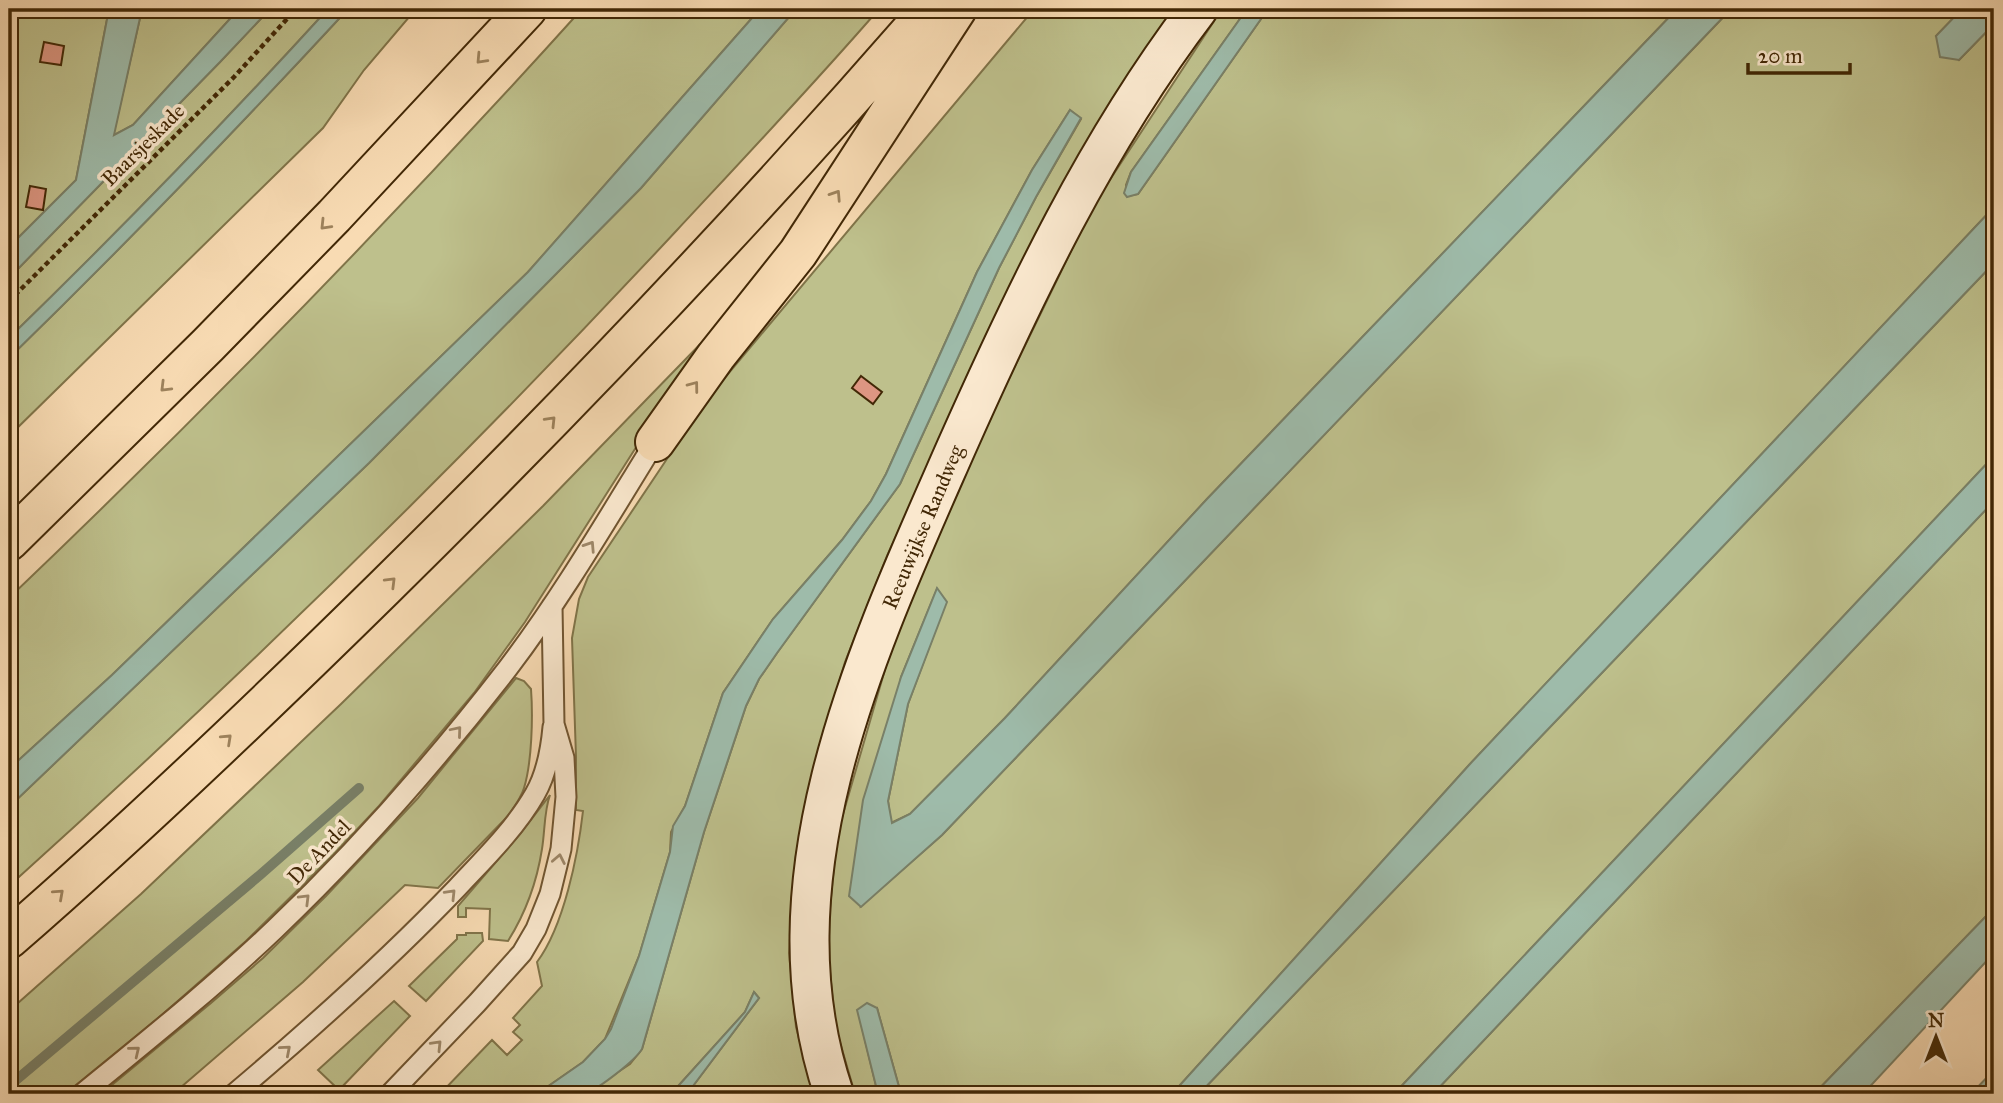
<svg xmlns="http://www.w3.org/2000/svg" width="2003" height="1103" font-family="'IM FELL Great Primer',serif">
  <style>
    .green { fill: #bec08c; stroke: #807449; stroke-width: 2 }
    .water { fill: #9ebbaa; stroke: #798068; stroke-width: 2 }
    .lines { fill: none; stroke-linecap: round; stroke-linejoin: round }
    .stream { stroke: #798068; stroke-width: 10 }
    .building { fill: #dd9682; stroke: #422806; stroke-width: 2 }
    .lane-casing { stroke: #705531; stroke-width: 23 }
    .secondary-casing { stroke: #422806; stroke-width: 42 }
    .highway-casing { stroke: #422806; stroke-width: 42 }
    .path { stroke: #422806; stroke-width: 4.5; stroke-dasharray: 5 3.5; stroke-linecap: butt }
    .lane { stroke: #fae8ce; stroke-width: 19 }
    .secondary { stroke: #fae8ce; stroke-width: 38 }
    .highway { stroke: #f8dbb3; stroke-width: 38 }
    .oneway { stroke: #9d825c }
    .oneway2 { stroke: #9e886a }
    .labels { text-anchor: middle; stroke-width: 7; stroke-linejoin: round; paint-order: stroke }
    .street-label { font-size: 21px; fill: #422806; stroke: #fae8ce }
  </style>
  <rect width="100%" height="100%" fill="#f8dbb3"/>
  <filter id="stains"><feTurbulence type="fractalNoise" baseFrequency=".00286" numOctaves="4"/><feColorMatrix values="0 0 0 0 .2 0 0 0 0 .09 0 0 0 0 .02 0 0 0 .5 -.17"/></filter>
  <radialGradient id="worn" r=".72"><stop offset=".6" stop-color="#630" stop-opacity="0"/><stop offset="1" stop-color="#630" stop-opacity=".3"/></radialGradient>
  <!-- green -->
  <path class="green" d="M9 9H109L76 180 9 247Z
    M142 9H239L133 125 113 136Z
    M270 9H328C225 122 118 232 9 338V278L220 62Z
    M348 9H416L364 70 323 128 9 436V358C125 245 238 128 348 9Z
    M582 9H760L528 272 112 675 9 769V598C207 409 399 212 582 9Z
    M796 9H879C814 84 745 157 678 229 465 458 241 677 9 886V807L369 463 641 188Z
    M1034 9H1177L1012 281 887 556 845 662 814 768 796 855 789 953 796 1027 814 1094H687L759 998 754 992 745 1012 671 1094H585L630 1064 642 1049 704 832 746 706 759 679 777 653 900 484 999 268 1036 197 1081 119 1070 110 1032 170 977 272 886 474 871 501 842 540 773 619 723 693 685 806 671 832 670 852 639 956 605 1039 583 1062 537 1094H440L492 1040 507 1055 522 1040 513 1032 520 1025 513 1018 542 986 537 962C564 926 578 855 583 811L576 810V757L572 638 579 599 588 577 707 399Z
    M1222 9H1247L1131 172 1126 185 1127 196 1138 194 1268 9H1677L1207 499 1005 718 910 814 891 823 888 801 908 704 946 602 937 589 901 677 861 906 942 835 1731 9H1962L1936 36 1959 60 1994 24V207L1470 764 1172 1094H901L877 1008 858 1011 878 1094H855L835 1025 827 939 837 835 895 635 981 436 1094 204Z
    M1994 263V456L1394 1094H1199Z
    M712 332 661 408 525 622 474 693 379 806 333 855 246 941 163 1014 65 1094H9V1011L141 894 341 704 543 506Z
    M1994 501V908L1814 1094H1433Z
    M516 678 524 681 531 689C533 716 532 762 524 788 521 798 514 807 508 816L438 888 405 885 303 982 173 1094H101L211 1003 263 958 326 896 418 798Z
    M550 795C544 811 545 831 542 849 537 881 525 914 508 941L489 939 490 909 466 908V917H458V906L520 834Z
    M466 933H482L483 941 426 1001 409 986 457 939V935H466Z
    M394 1001 410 1016 339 1090 318 1070Z"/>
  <!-- water -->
  <path class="water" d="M109 9H142L114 135 133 125 239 9H270L220 62 9 278V247L76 180Z
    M328 9H348C238 128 125 245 9 358V338C118 232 225 122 328 9Z
    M760 9H796L641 188 369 463 9 807V769L112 675 528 272Z
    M1247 9H1268L1138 194 1127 197 1124 193 1131 172Z
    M1677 9H1731L942 835 861 907 849 896 863 800 901 677 937 588 947 602 908 704 888 801 892 823 910 814 1005 718 1207 499Z
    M1962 9H1994V24L1959 60 1940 57 1936 36Z
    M1070 110 1081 118 1036 197 999 268 900 484 777 653 759 679 746 706 704 832 642 1049C635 1061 599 1088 587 1093 578 1097 548 1094 537 1094L583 1062 605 1039 611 1029 639 956 670 852 673 826 685 806 723 693 773 619 842 540 871 501 886 474 977 272 1032 170Z
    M1994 207V263L1199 1094H1172L1470 764Z
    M1994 456V501L1433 1094H1394Z
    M1994 908V953L1863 1094H1814Z
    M754 992 759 998 687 1094H671L745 1012Z
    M867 1003 877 1008 901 1094H878L857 1010Z
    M1994 1070V1094H1971Z"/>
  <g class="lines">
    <!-- stream -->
    <path class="stream" d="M9 1086 260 875 359 788"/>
  </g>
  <!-- building -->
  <path class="building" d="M9 37 15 38 11 52H9Z
    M44 42 64 46 61 65 40 62Z
    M30 186 46 189 43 210 26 207Z
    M861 376 882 392 873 404 852 388Z"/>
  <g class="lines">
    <!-- lane casing -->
    <g class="lane-casing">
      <path id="lane" d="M82 1094C148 1040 214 987 275 929 360 848 437 760 508 668 562 597 608 518 655 442
        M234 1094C311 1029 387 961 457 888 484 859 515 829 535 794 546 775 551 749 553 727
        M390 1094 477 1003 522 953 536 929 550 894 561 849 566 797 564 758 554 724 552 606"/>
    </g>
    <!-- secondary casing -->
    <g class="secondary-casing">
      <path id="secondary" d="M834 1094C760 876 869 646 956 448 1024 295 1096 143 1198 9"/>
    </g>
    <!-- highway casing -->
    <g class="highway-casing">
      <path id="highway" d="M655 442 716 356 798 253 957 9
        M9 541 208 345 334 216 527 9
        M9 939C138 827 262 708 384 588 573 402 756 209 930 9"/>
    </g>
    <!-- path -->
    <path class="path" d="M9 301 234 77 296 9"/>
    <!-- lane -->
    <use href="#lane" class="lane"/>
    <!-- secondary -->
    <use href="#secondary" class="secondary"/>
    <!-- highway -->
    <use href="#highway" class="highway"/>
  </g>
  <!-- one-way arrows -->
  <defs><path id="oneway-chevron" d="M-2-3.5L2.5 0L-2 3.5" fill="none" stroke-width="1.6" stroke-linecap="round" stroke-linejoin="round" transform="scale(1.75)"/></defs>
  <g class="oneway">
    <use href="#oneway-chevron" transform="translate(481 59) rotate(133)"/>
    <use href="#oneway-chevron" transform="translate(836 195) rotate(-57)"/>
    <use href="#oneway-chevron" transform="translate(325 225) rotate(134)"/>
    <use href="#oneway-chevron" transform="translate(694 386) rotate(-53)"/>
    <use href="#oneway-chevron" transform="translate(165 387) rotate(135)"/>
    <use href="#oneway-chevron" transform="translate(551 421) rotate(-46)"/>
    <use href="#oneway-chevron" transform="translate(391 582) rotate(-45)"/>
    <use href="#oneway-chevron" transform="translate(227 739) rotate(-43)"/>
    <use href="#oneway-chevron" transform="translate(59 894) rotate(-42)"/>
  </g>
  <g class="oneway2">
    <use href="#oneway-chevron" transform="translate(590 546) rotate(-57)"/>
    <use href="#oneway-chevron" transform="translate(457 731) rotate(-50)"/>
    <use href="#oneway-chevron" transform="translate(559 859) rotate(-79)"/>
    <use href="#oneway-chevron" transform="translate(451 894) rotate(-46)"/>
    <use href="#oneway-chevron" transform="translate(305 899) rotate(-45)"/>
    <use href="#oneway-chevron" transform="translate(437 1045) rotate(-46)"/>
    <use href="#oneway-chevron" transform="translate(286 1050) rotate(-41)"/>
    <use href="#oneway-chevron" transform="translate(135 1051) rotate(-39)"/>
  </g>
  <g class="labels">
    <!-- street labels -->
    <g class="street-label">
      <text transform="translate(143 145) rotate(-45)" y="7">Baarsjeskade</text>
      <text transform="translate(923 527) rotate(-67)" y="7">Reeuwijkse Randweg</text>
      <text transform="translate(319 852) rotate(-46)" y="7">De Andel</text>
    </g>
  </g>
  <!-- margin -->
  <rect width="2003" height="1103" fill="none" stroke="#f8dbb3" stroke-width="35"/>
  <rect x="10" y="10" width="1982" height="1082" fill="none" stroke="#422806" stroke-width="3.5"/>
  <rect x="18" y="18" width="1968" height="1068" fill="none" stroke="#422806" stroke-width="2"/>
  <!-- north arrow -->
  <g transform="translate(1936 1037)" stroke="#fae8ce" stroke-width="5" paint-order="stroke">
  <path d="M0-5L12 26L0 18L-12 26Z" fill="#422806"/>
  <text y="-10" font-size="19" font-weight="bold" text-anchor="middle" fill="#422806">N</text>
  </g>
  <!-- scale -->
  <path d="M1748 63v10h102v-10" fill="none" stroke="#422806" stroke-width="3.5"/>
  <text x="1758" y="63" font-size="21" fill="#422806" stroke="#fae8ce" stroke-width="5" paint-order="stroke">20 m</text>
  <rect width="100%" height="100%" filter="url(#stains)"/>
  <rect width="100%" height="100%" fill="url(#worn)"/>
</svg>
